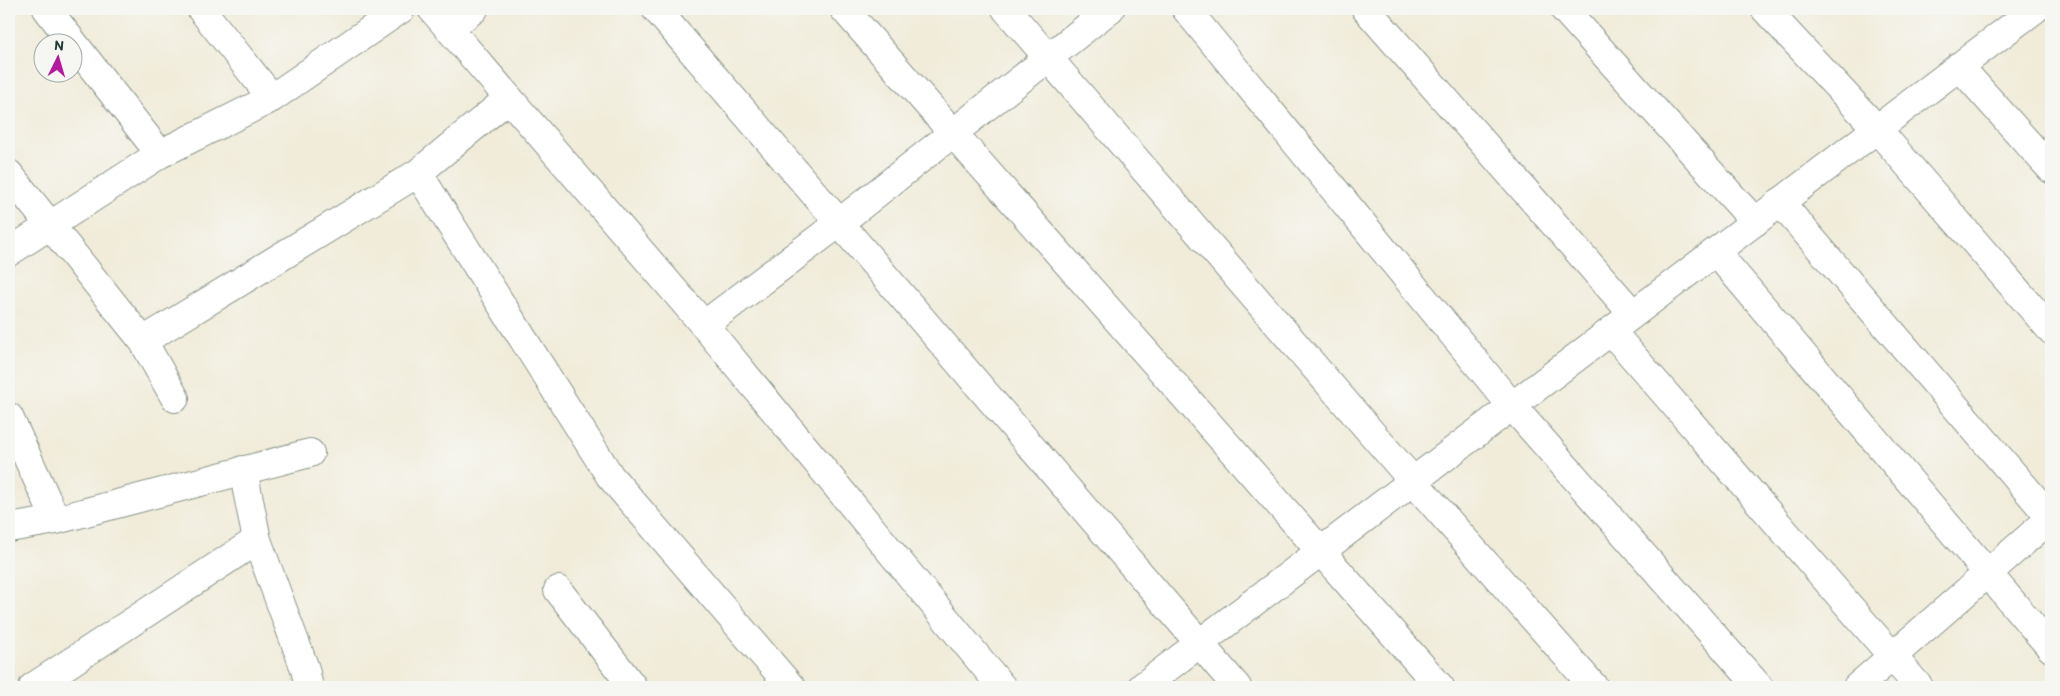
<svg xmlns="http://www.w3.org/2000/svg" width="2060" height="696" font-family="Itim,sans-serif">
  <style>
    .lines { fill: none; stroke-linecap: round; stroke-linejoin: round }
    .street-casing { stroke: #889487; stroke-width: 30 }
    .street { stroke: #fff; stroke-width: 28 }
  </style>
  <rect width="100%" height="100%" fill="#f6f6f2"/>
  <filter id="ink" filterUnits="userSpaceOnUse"><feTurbulence type="fractalNoise" baseFrequency=".02" numOctaves="2"/><feDisplacementMap in="SourceGraphic" scale="10" xChannelSelector="R" yChannelSelector="G"/><feConvolveMatrix kernelMatrix="1 2 1 2 8 2 1 2 1" color-interpolation-filters="sRGB"/></filter>
  <filter id="wash" filterUnits="userSpaceOnUse"><feTurbulence type="fractalNoise" baseFrequency=".0096" numOctaves="4" result="noise"/><feDisplacementMap in="SourceGraphic" scale="20" xChannelSelector="R" yChannelSelector="G"/><feGaussianBlur stdDeviation="1.12" result="paint"/><feColorMatrix in="noise" values="0 0 0 0 0 0 0 0 0 0 0 0 0 0 0 0 0 1.4 0 .05"/><feComposite in="paint" operator="in"/></filter>
  <g filter="url(#wash)">
    <rect width="100%" height="100%" fill="#f1ecda"/>
  </g>
  <g filter="url(#ink)">
    <g class="lines">
      <!-- street casing -->
      <g class="street-casing">
        <path id="street" d="M47 9 160 154
          M201 9 272 98
          M432 9 704 325 1002 687
          M656 9 1237 687
          M844 9 1440 687
          M1006 9 1413 481 1594 687
          M1186 9 1512 406 1759 687
          M1366 9 1633 314
          M1564 9 1755 222
          M1765 9 1877 129 2051 330
          M449 28 474 9
          M1959 66 2051 169
          M418 173 610 476 791 687
          M9 174 143 341 175 398
          M1780 202 2051 518
          M9 252 160 154 272 98 401 9
          M1716 252 2051 648
          M704 325 839 223 1110 9
          M1611 331 1919 687
          M143 341 418 173 509 98
          M9 417 56 520
          M243 470 257 540 305 669 309 687
          M9 528 56 520 310 453
          M558 590 633 687
          M33 687 257 540
          M1142 687 2035 9
          M1857 687 2051 518"/>
      </g>
      <!-- street -->
      <use href="#street" class="street"/>
    </g>
  </g>
  <!-- margin -->
  <rect width="2060" height="696" fill="none" stroke="#f6f6f2" stroke-width="30"/>
  <!-- north arrow -->
  <g transform="translate(58 58) rotate(5)"><circle r="24" fill="#f6f6f2" stroke="#a0aca6"/>
  <path d="M0-4L9 19L0 12L-9 19Z" fill="#b5179e"/>
  <text y="-8" font-size="14" font-weight="bold" text-anchor="middle" fill="#1f3d34">N</text>
  </g>
</svg>
